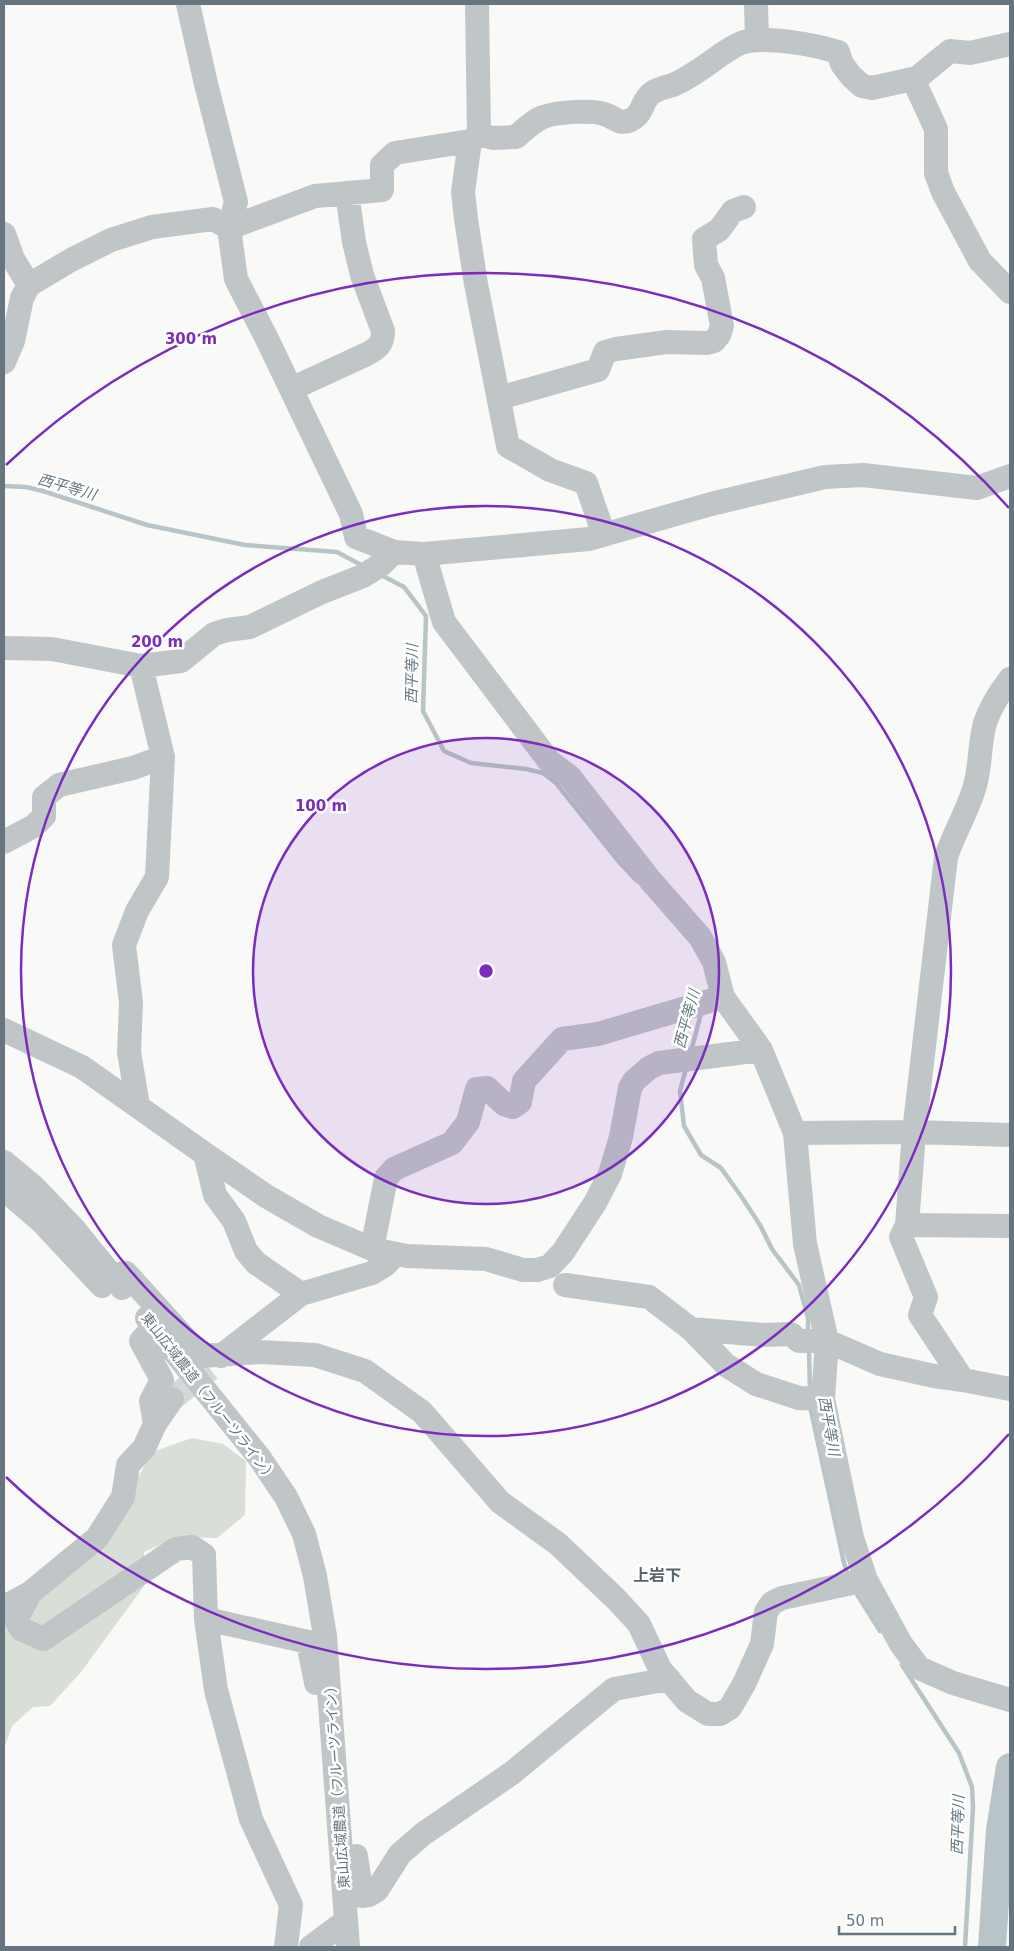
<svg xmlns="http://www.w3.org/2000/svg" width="1014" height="1951" font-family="'DejaVu Sans','Noto Sans JP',sans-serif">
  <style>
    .green { fill: #d9ded7 }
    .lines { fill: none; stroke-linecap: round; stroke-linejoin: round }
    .stream { stroke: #b9c4c8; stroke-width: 4.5 }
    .river { stroke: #b9c4c8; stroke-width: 28 }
    .minor-tunnel { stroke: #d4d8d9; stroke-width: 24; stroke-dasharray: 24 12; stroke-linecap: butt }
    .minor { stroke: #c0c5c8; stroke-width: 24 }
    .ring { fill: none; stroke: #7b2cbf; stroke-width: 2.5 }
    .labels { text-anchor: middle; stroke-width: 5; stroke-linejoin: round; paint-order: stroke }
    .street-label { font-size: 14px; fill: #667580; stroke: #fff }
    .water-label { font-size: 15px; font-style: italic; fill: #667a81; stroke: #fff }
    .quarter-label { font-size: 16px; font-weight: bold; fill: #58636c; stroke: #fff }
    .centre { fill: #7b2cbf; stroke: #fff; stroke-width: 2.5 }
    .ring-label { font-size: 15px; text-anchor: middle; font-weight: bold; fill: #7b2cbf; stroke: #fff; stroke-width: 5; stroke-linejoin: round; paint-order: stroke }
  </style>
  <rect width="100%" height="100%" fill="#f9f9f7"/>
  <!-- green -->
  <path class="green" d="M192 1438 223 1444 246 1461 245 1515 217 1538 179 1537 144 1552V1586L81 1672 50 1706 33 1707 12 1726 4 1749V1616L130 1493 152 1452Z"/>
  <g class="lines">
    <!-- stream -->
    <path class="stream" d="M4 486 26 487 43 491 147 525 245 545 337 552 363 566
      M379 574 404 587 426 616 423 711 444 751 471 763 526 769 543 773 556 783 620 863 637 881
      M691 1051 702 1010
      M686 1068 680 1091 684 1126 701 1155 721 1168 741 1196 760 1225 772 1249 799 1285 808 1318V1334
      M809 1349 810 1391
      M810 1406 844 1563 849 1577
      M855 1591 880 1631
      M902 1665 959 1753 972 1787 973 1807 965 1947"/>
    <!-- river -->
    <path class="river" d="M992 1947 1000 1830 1010 1767"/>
    <!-- minor-tunnel -->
    <path class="minor-tunnel" d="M172 1399 210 1369"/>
    <!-- minor -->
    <path class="minor" d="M188 4 206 84 236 202 229 228 236 279 266 337 351 514 356 537 394 552
      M756 4 757 40
      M913 79 936 129V173L943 192 980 261 1010 292
      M478 134 493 138 516 137C525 129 533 121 543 117 557 112 594 109 607 115 615 118 619 124 628 121 644 116 641 100 652 93 657 89 666 87 673 85 680 82 687 78 693 74 709 65 724 50 741 43 763 35 816 45 838 52L842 64 851 76 862 86 872 88 917 78 950 51 970 53 1010 44
      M470 141 463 192 466 219 476 284 508 446 550 470 586 483 604 535
      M4 234 13 259 29 285
      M4 362 13 341 22 298 29 285 71 260 111 240 152 227 213 219 229 228 315 196 382 190V165L395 153 470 141 479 135 477 4
      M291 389 367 354C378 348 383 344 383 331L362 275 354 242 347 193
      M499 398 598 370 605 352 616 349 667 342 706 343 714 341 719 335 722 326 713 278 706 265 704 239 719 230 733 211 744 207
      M424 554 444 622 549 761 570 777 651 881 700 937 714 962 723 997 761 1050 795 1133 805 1244 827 1341 823 1399 852 1538 866 1580 901 1644 919 1668 953 1683 1010 1700
      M4 648 52 649 141 666 181 661 214 634 227 630 250 627 322 592 363 576 382 564 394 552 424 554 589 539 711 504 825 477 863 475 977 488 1010 476
      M1010 679C1000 692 990 708 985 723 979 744 981 768 974 789 967 812 954 833 946 857L914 1132 907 1225 1010 1226
      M4 842 34 826 44 816V797L59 785 133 768 163 757
      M4 1030 82 1067 205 1154 266 1196 318 1226 372 1249 407 1256 486 1259 523 1270H537L550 1266 563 1252 595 1203 610 1174 621 1137 630 1088 634 1081 649 1068 659 1063 761 1050
      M138 1106 129 1052 131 1003 124 945 137 911 157 877 163 757 141 666
      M795 1133 914 1132 1010 1135
      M205 1154 215 1195 234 1221 246 1251 256 1263 301 1294
      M4 1162 34 1187 74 1229 122 1288
      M4 1189 42 1222 102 1286
      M907 1225 901 1237 926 1297 920 1315 963 1380 1010 1389
      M372 1249 386 1178 394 1169 452 1143 468 1122 477 1089 487 1088 504 1104 513 1107 520 1102 524 1081 562 1039 598 1034 723 997
      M112 1275 126 1273 201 1356 260 1352 315 1355 365 1371 422 1412 500 1502 558 1544 616 1599 639 1624 660 1669 687 1701 708 1714H720L730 1708 744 1684 762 1644 766 1612 772 1603 782 1598 866 1580
      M565 1285 649 1297 691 1329 726 1365 756 1384 799 1398 823 1399
      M147 1318 259 1457 286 1497 304 1534 315 1576 325 1636 348 1947
      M154 1327 141 1341 162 1380 151 1401 155 1424
      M691 1329 764 1335 791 1334 799 1341H827L880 1364 934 1376 963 1380
      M221 1356 301 1294 372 1273 385 1265 396 1254
      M30 1593 16 1620 21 1629 43 1639 176 1549 192 1547 204 1555 206 1619 308 1642 316 1683
      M4 1607 30 1593 97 1538 123 1497 128 1465 144 1448 155 1424 172 1399
      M206 1619 216 1690 251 1819 291 1905 286 1947
      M356 1856 362 1896 369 1895 377 1890 400 1854 423 1834 512 1773 614 1689 669 1679
      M311 1947 346 1921"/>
  </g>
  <!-- distance rings -->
  <circle cx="486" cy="971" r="233" fill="#7b2cbf" fill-opacity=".12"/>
  <g class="ring">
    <circle cx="486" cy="971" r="233"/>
    <circle cx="486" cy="971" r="465"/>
    <path d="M1009 1434A698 698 0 0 1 6 1477M6 465A698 698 0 0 1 1009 508"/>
  </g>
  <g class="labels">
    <!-- street labels -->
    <g class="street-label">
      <text transform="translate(209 1397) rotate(52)" y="5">東山広域農道（フルーツライン）</text>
      <text transform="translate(337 1784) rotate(-94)" y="5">東山広域農道（フルーツライン）</text>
    </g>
    <!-- water labels -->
    <g class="water-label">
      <text transform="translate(67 487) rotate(16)" y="5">西平等川</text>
      <text transform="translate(412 674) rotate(-89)" y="5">西平等川</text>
      <text transform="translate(687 1019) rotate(-75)" y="5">西平等川</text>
      <text transform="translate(829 1426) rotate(80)" y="5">西平等川</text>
      <text transform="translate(958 1825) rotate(-88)" y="5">西平等川</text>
    </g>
    <!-- quarter labels -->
    <g class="quarter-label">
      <text x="657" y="1581">上岩下</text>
    </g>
  </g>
  <circle cx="486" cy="971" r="8" class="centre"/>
  <g class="ring-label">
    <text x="191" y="344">300 m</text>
    <text x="157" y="647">200 m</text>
    <text x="321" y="811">100 m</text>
  </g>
  <!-- border -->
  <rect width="1014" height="1951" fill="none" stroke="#667580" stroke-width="10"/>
  <!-- scale -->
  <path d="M839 1926v8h116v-8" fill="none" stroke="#667580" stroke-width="2.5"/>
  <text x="846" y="1926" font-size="15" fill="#667580" stroke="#ffffff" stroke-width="4" paint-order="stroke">50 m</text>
</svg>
